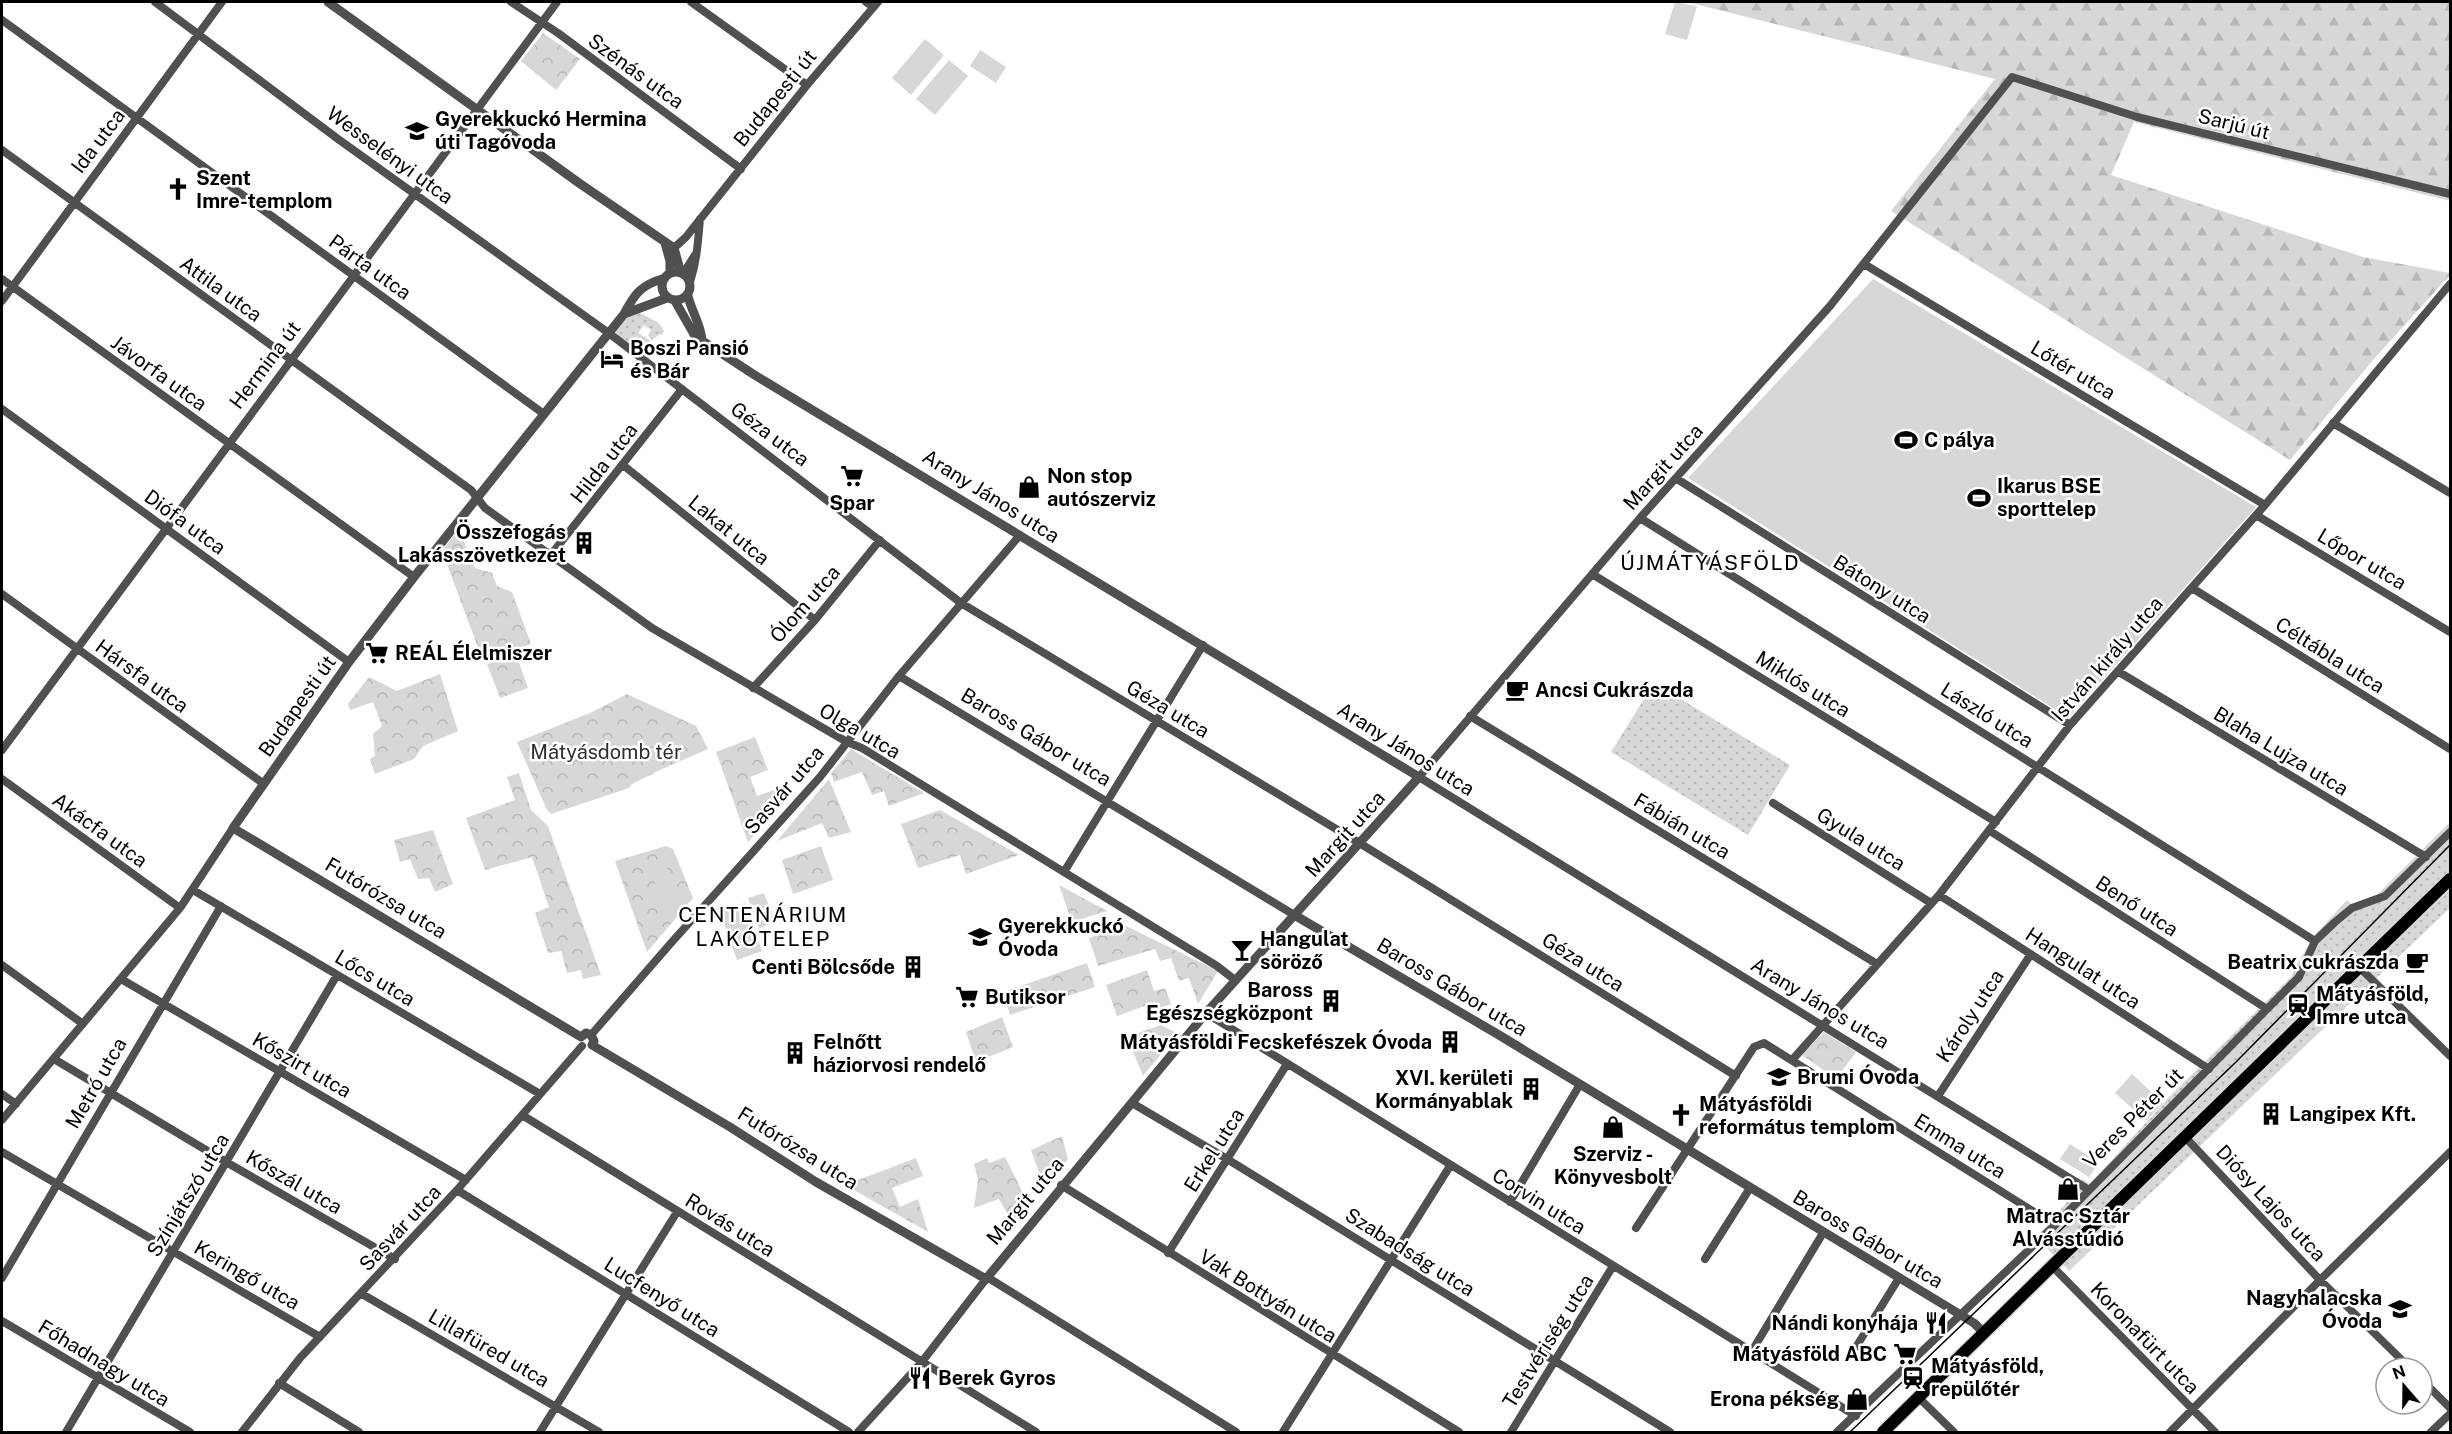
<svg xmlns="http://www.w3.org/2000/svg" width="2452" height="1434" font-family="'Public Sans',sans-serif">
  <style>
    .grass { fill: url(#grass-dots) }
    .forest { fill: url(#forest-firs) }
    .park { fill: url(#park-crowns) }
    .pitch { fill: #d7d7d7 }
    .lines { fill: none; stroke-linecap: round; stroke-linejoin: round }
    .primary-casing { stroke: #dbdbdb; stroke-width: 15 }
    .minor { stroke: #505050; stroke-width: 8 }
    .tertiary { stroke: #505050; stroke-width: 9 }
    .primary { stroke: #000; stroke-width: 12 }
    .tram { stroke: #000; stroke-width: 1.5 }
    .labels { text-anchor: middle; stroke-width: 5; stroke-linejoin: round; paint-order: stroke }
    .street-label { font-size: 20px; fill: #000; stroke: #fff }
    .poi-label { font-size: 20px; font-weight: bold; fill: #000; stroke: #fff; text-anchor: start }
    .park-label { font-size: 20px; fill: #2e2e2e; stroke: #fff }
    .neighbourhood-label { font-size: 21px; letter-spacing: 1.5px; fill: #000; stroke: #fff }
  </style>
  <defs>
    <pattern id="grass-dots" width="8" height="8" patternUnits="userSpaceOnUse" patternTransform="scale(1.5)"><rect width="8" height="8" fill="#d7d7d7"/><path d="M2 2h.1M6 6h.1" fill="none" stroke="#b7b7b7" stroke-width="1.8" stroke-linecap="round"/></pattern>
    <pattern id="forest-firs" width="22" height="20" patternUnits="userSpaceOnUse" patternTransform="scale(1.5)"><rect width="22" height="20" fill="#d7d7d7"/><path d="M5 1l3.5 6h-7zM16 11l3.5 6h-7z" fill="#b7b7b7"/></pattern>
    <pattern id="park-crowns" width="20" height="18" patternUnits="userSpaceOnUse" patternTransform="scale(1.5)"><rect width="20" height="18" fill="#d7d7d7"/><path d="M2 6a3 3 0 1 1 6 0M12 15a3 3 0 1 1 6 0" fill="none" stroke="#b7b7b7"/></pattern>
  </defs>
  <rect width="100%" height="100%" fill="#fff"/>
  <!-- grass -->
  <path class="grass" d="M638 312 659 323 664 331 662 335 660 334 652 340 648 335 651 330 644 325 638 333 651 341 647 347 650 350 644 353 617 335 615 329 627 314Z
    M1654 683 1790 765 1748 835 1611 752Z
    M2450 822V908L2069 1271 2037 1238 2076 1191 2082 1179 2090 1184 2171 1095 2292 976 2293 971 2315 935 2347 900 2351 904 2375 897Z"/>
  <!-- forest -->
  <path class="forest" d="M1687 2H2450V201L2134 122 2111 175 2363 257 2450 273V275L2373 360 2290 460 1891 211 1995 79Z"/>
  <!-- park -->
  <path class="park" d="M543 33 580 59 556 90 521 61Z
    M459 529 475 568 492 573 497 586 512 592 531 644 483 661 442 551Z
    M516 654 528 688 500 698 487 664Z
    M440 674 458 731 423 746 414 759 375 774 370 759 375 756 373 734 382 726 373 702 350 710 348 704 369 677 397 691Z
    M627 694 696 726 708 749 660 770 632 784 629 788 551 814 547 810 517 742 590 713Z
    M755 737 768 770 750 777 757 796 789 785 792 793 748 842 716 752Z
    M851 749 924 793 889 806 884 791 872 795 862 772 834 782 831 773Z
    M519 773 531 810 548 826 601 975 583 979 581 970 567 973 561 951 548 953 535 913 549 907 532 857 485 870 466 818 515 800 507 777Z
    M829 779 851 832 829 838 822 823 777 841Z
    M940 810 1019 855 966 874 960 855 918 868 901 824Z
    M433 830 453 884 435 892 429 878 418 879 410 859 400 862 394 840Z
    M666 846 673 849 693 898 647 952 615 861Z
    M821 846 833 880 793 894 782 860Z
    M1059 885 1107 911 1072 922Z
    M1126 926 1218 971 1198 1004 1189 978 1179 981 1171 958 1160 961 1155 949 1098 966 1089 938Z
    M1087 963 1095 987 1010 1015 1003 992Z
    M1147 970 1154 991 1165 988 1171 1004 1156 1010 1153 1003 1117 1016 1106 985Z
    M1002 1017 1013 1047 976 1062 966 1032Z
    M1161 1025 1178 1034 1143 1076 1127 1037Z
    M1824 1032 1856 1052 1836 1079 1802 1055Z
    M1062 1136 1068 1159 1044 1186 1031 1150Z
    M1005 1157 1029 1205 1014 1226 999 1199 974 1208 978 1180 974 1164 987 1158 989 1163Z
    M916 1158 923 1176 892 1188 900 1207 918 1199 928 1232 845 1185Z"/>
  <!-- pitch -->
  <path class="pitch" d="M1675 2 1697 6 1687 40 1665 34Z
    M925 39 944 55 911 95 892 78Z
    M980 50 1006 67 996 83 970 66Z
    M949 60 968 76 935 115 916 99Z
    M1873 279 2256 507 2071 715H2064L1688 478Z
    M666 865 679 897 663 903 650 871Z
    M764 893 775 922 759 928 748 898Z
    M745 903 762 951 737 960 720 912Z
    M2132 1074 2163 1103 2146 1121 2115 1093Z
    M2070 1144 2099 1163 2089 1177 2060 1159Z"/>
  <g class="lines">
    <!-- primary casing -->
    <g class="primary-casing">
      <path id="primary" d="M1883 1432 2052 1266 2450 879"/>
    </g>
    <!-- minor -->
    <path class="minor" d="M155 2 338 139 610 334 961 603 1361 844 1736 1076
      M511 2 558 33 741 169
      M691 2 807 85
      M866 2 874 7
      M2 20 544 414
      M2 150 471 490 485 508 652 628 847 742 862 748 1217 966 1235 980
      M674 248 686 237 807 85 878 2
      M1864 264 2265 505
      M683 274 695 255
      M2 279 414 577
      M690 282C697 261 698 241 700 219
      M2 301 222 2
      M2 409 349 662
      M2333 423 2450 493
      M623 465 815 620
      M1677 479 2070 725
      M2256 515 2450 632
      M1640 518 2315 941
      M550 556 682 389
      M1592 574 1996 822
      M2192 588 2450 749
      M2 594 264 784
      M2119 672 2426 857
      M899 676 1296 916
      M753 688 815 620 880 540
      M1470 716 1877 964
      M2 750 557 2
      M2 779 180 908
      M1773 803 1931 903
      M1990 831 2267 1009
      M1064 872 1203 645
      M193 890 540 1094
      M1939 895 2209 1069
      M2 965 83 1024
      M2359 967 2450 1056
      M121 979 466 1180
      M1206 1013 1856 1416
      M591 1035 671 943 820 777 899 676 1020 535
      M54 1059 226 1162 395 1259
      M1793 1059 1939 895 2070 725 2265 505 2450 284
      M2 1094 16 1104
      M1938 1096 2031 954
      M1132 1103 1227 1159 1670 1432
      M522 1115 1036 1432
      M2 1120 180 908 233 828
      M2185 1137 2320 1280 2410 1368
      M2 1152 320 1337
      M1061 1185 1459 1432
      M457 1190 849 1432
      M2089 1190 1419 777 1640 518 1830 306 2012 77 2137 117 2450 194
      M1510 1202 1579 1086
      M1636 1228 1754 1047 1764 1043 2055 1225
      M1168 1253 1287 1064
      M1705 1259 1750 1188
      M2052 1266 2215 1432
      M987 1277 1236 1432
      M2 1278 221 906
      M362 1294 599 1432
      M2 1321 190 1432
      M1856 1347 1899 1278
      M1752 1351 1823 1233
      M2422 1380 2450 1408
      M279 1383 359 1432
      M1919 1398 1954 1432
      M66 1432 337 975
      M242 1432 300 1358 457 1190 582 1046
      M540 1432 677 1212
      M858 1432 921 1363 986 1279
      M1283 1432 1450 1166
      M1511 1432 1613 1266
      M1837 1432 2055 1225 2267 1009 2299 977 2315 941 2335 922 2352 908 2385 896 2450 832
      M2170 1432 2320 1280 2450 1152
      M2431 1432 2450 1414"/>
    <!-- tertiary -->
    <path class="tertiary" d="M328 2 579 183 674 248 681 273
      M665 243 670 261V273
      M662 286a14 14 0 1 1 28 0a14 14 0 1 1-28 0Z
      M688 296C691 310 702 327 702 341
      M624 314 667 298
      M1296 916 1499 1035 1974 1323 1984 1333
      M581 1037 233 828 349 662 414 577 624 314C635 293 641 285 665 278
      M581 1037 586 1033 591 1035 594 1041 592 1045
      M592 1045 730 1127 816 1182 986 1279 1206 1013 1419 777 753 374 695 336 675 301"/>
    <!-- primary -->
    <use href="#primary" class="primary"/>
    <!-- tram -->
    <path class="tram" d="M1850 1432 2236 1062 2450 845"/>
  </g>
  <!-- icons -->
  <defs>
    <g id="school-bare" transform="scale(1.8)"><path d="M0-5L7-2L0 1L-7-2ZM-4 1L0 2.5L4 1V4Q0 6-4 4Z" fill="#000" stroke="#fff" stroke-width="2.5" paint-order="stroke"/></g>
    <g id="church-bare" transform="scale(1.8)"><path d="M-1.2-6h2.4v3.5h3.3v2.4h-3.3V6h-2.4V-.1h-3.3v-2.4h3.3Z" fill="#000" stroke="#fff" stroke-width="2.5" paint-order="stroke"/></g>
    <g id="hotel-bare" transform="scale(1.8)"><path d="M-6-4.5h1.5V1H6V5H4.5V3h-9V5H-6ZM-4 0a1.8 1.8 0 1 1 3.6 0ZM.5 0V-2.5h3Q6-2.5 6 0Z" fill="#000" stroke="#fff" stroke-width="2.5" paint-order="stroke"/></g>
    <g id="stadium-bare" transform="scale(1.8)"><path d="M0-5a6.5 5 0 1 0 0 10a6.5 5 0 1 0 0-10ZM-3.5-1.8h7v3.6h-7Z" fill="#000" stroke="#fff" stroke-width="2.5" paint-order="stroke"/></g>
    <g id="supermarket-bare" transform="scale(1.8)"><path d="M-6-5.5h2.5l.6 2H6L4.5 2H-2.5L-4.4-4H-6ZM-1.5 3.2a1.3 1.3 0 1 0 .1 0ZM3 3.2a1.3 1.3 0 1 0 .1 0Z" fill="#000" stroke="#fff" stroke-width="2.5" paint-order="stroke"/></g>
    <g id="shop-bare" transform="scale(1.8)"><path d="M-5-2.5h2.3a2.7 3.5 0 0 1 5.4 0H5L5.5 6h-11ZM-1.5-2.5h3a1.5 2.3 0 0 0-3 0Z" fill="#000" stroke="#fff" stroke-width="2.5" paint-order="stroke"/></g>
    <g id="building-bare" transform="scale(1.8)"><path d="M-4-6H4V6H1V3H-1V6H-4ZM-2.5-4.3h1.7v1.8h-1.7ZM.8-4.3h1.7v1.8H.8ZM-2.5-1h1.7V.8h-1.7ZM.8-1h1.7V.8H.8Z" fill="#000" stroke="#fff" stroke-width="2.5" paint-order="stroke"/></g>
    <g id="cafe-bare" transform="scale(1.8)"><path d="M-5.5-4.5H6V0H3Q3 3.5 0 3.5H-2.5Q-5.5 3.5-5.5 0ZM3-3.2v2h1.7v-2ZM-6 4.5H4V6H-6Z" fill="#000" stroke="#fff" stroke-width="2.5" paint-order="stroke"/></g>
    <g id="bar-bare" transform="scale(1.8)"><path d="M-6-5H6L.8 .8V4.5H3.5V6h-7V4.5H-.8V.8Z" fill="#000" stroke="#fff" stroke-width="2.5" paint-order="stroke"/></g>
    <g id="station-bare" transform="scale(1.8)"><path d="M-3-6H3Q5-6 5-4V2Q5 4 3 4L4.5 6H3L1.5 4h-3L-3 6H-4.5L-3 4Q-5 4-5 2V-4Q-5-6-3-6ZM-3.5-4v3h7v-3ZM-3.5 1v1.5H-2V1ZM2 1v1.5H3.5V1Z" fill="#000" stroke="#fff" stroke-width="2.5" paint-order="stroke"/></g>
    <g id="restaurant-bare" transform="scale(1.8)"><path d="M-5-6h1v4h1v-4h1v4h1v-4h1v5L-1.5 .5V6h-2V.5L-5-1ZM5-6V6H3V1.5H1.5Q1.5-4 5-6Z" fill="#000" stroke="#fff" stroke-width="2.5" paint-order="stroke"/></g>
  </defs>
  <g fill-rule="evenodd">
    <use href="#school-bare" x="417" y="131"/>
    <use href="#church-bare" x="178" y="189"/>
    <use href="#hotel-bare" x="612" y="359"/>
    <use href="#stadium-bare" x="1906" y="440"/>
    <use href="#supermarket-bare" x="852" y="476"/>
    <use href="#shop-bare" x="1029" y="487"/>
    <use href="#stadium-bare" x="1979" y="498"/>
    <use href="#building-bare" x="584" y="543"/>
    <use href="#supermarket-bare" x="377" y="653"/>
    <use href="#cafe-bare" x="1517" y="690"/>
    <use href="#school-bare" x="980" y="937"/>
    <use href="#bar-bare" x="1242" y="950"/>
    <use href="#cafe-bare" x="2417" y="962"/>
    <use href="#building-bare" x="913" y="967"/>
    <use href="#supermarket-bare" x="967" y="997"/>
    <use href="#building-bare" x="1331" y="1001"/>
    <use href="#station-bare" x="2298" y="1005"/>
    <use href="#building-bare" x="1450" y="1042"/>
    <use href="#building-bare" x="795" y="1053"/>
    <use href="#school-bare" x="1779" y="1077"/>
    <use href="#building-bare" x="1531" y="1089"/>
    <use href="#building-bare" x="2271" y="1114"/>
    <use href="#church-bare" x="1681" y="1115"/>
    <use href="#shop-bare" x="1613" y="1127"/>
    <use href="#shop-bare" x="2068" y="1189"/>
    <use href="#school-bare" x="2400" y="1309"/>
    <use href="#restaurant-bare" x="1936" y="1323"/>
    <use href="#supermarket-bare" x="1905" y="1354"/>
    <use href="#restaurant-bare" x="920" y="1378"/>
    <use href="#station-bare" x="1913" y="1378"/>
    <use href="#shop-bare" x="1857" y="1399"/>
  </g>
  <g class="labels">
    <!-- street labels -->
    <g class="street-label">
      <text transform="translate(636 71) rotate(36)" y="7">Szénás utca</text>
      <text transform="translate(775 98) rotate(-51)" y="7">Budapesti út</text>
      <text transform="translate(2234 124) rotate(14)" y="7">Sarjú út</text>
      <text transform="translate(98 141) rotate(-53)" y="7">Ida utca</text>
      <text transform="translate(390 155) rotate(36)" y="7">Wesselényi utca</text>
      <text transform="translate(370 267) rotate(36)" y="7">Párta utca</text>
      <text transform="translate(221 289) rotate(36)" y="7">Attila utca</text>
      <text transform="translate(265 365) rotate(-53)" y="7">Hermina út</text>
      <text transform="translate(2073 370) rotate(31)" y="7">Lőtér utca</text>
      <text transform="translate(159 373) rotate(36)" y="7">Jávorfa utca</text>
      <text transform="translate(770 434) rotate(37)" y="7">Géza utca</text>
      <text transform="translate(604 463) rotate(-52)" y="7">Hilda utca</text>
      <text transform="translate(1663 467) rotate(-48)" y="7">Margit utca</text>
      <text transform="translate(991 496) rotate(32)" y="7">Arany János utca</text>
      <text transform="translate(185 522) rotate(36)" y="7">Diófa utca</text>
      <text transform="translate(729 530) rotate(39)" y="7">Lakat utca</text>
      <text transform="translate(2362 559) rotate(31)" y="7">Lőpor utca</text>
      <text transform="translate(1882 589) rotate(32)" y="7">Bátony utca</text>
      <text transform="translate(805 604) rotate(-49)" y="7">Ólom utca</text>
      <text transform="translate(2330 655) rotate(32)" y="7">Céltábla utca</text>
      <text transform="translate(2107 659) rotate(-49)" y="7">István király utca</text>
      <text transform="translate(142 676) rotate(36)" y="7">Hársfa utca</text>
      <text transform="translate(1803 684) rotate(32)" y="7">Miklós utca</text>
      <text transform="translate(297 706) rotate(-55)" y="7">Budapesti út</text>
      <text transform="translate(1168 709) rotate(31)" y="7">Géza utca</text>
      <text transform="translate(1987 715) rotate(32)" y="7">László utca</text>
      <text transform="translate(860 731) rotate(30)" y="7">Olga utca</text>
      <text transform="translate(1036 737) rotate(31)" y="7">Baross Gábor utca</text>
      <text transform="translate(1406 749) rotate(32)" y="7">Arany János utca</text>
      <text transform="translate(2281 751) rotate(31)" y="7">Blaha Lujza utca</text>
      <text transform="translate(784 790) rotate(-49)" y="7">Sasvár utca</text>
      <text transform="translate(1682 826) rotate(31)" y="7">Fábián utca</text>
      <text transform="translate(100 830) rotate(36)" y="7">Akácfa utca</text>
      <text transform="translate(1345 834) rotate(-48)" y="7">Margit utca</text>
      <text transform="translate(1861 839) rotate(32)" y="7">Gyula utca</text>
      <text transform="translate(386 898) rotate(31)" y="7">Futórózsa utca</text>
      <text transform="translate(2137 906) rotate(33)" y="7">Benő utca</text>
      <text transform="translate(1583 962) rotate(32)" y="7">Géza utca</text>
      <text transform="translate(2083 968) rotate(33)" y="7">Hangulat utca</text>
      <text transform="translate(375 978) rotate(31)" y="7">Lőcs utca</text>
      <text transform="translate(1452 987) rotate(31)" y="7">Baross Gábor utca</text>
      <text transform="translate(1820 1003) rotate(31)" y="7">Arany János utca</text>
      <text transform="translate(1970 1016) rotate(-57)" y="7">Károly utca</text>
      <text transform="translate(302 1065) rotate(30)" y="7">Kőszirt utca</text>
      <text transform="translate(96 1083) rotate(-60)" y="7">Metró utca</text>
      <text transform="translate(2133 1118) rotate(-45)" y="7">Veres Péter út</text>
      <text transform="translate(1960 1146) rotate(32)" y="7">Emma utca</text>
      <text transform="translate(798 1148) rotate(32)" y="7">Futórózsa utca</text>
      <text transform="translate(1214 1150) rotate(-58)" y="7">Erkel utca</text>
      <text transform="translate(294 1182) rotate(30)" y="7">Kőszál utca</text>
      <text transform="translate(188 1195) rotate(-59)" y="7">Színjátszó utca</text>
      <text transform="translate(1025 1201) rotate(-50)" y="7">Margit utca</text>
      <text transform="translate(1539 1201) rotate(32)" y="7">Corvin utca</text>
      <text transform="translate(2271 1203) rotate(47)" y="7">Diósy Lajos utca</text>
      <text transform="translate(730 1225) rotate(32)" y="7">Rovás utca</text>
      <text transform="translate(400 1228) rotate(-47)" y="7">Sasvár utca</text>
      <text transform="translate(1868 1239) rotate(31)" y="7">Baross Gábor utca</text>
      <text transform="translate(1410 1252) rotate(32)" y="7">Szabadság utca</text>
      <text transform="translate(247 1275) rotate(30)" y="7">Keringő utca</text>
      <text transform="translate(1268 1296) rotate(32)" y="7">Vak Bottyán utca</text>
      <text transform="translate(662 1297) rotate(32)" y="7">Lucfenyő utca</text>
      <text transform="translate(2145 1338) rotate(46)" y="7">Koronafürt utca</text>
      <text transform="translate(1548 1341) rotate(-58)" y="7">Testvériség utca</text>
      <text transform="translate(489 1348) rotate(30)" y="7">Lillafüred utca</text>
      <text transform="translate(104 1363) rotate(31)" y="7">Főhadnagy utca</text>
    </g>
    <!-- poi labels -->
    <g class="poi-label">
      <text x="435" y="126">Gyerekkuckó Hermina<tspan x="435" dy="23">úti Tagóvoda</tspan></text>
      <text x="196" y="185">Szent<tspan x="196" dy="23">Imre-templom</tspan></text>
      <text x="630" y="355">Boszi Pansió<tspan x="630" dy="23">és Bár</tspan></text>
      <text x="1924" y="447">C pálya</text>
      <text x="1047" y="483">Non stop<tspan x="1047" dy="23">autószerviz</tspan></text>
      <text x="1997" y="493">Ikarus BSE<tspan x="1997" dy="23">sporttelep</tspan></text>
      <text x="852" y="510" text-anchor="middle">Spar</text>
      <text x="566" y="539" text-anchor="end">Összefogás<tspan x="566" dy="23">Lakásszövetkezet</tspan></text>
      <text x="395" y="660">REÁL Élelmiszer</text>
      <text x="1535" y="697">Ancsi Cukrászda</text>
      <text x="998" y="933">Gyerekkuckó<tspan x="998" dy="23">Óvoda</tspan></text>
      <text x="1260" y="946">Hangulat<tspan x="1260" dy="23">söröző</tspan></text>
      <text x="2399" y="969" text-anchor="end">Beatrix cukrászda</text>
      <text x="895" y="974" text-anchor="end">Centi Bölcsőde</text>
      <text x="1313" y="997" text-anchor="end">Baross<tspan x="1313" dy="23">Egészségközpont</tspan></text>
      <text x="2316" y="1001">Mátyásföld,<tspan x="2316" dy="23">Imre utca</tspan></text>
      <text x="985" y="1004">Butiksor</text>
      <text x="813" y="1049">Felnőtt<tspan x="813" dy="23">háziorvosi rendelő</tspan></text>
      <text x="1432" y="1049" text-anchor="end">Mátyásföldi Fecskefészek Óvoda</text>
      <text x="1797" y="1084">Brumi Óvoda</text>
      <text x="1513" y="1085" text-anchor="end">XVI. kerületi<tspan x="1513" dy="23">Kormányablak</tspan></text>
      <text x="1699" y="1111">Mátyásföldi<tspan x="1699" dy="23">református templom</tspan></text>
      <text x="2289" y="1121">Langipex Kft.</text>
      <text x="1613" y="1161" text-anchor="middle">Szerviz -<tspan x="1613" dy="23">Könyvesbolt</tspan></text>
      <text x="2068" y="1223" text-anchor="middle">Matrac Sztár<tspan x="2068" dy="23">Alvásstúdió</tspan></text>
      <text x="2382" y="1305" text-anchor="end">Nagyhalacska<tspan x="2382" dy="23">Óvoda</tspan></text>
      <text x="1918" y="1330" text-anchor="end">Nándi konyhája</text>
      <text x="1887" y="1361" text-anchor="end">Mátyásföld ABC</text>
      <text x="1931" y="1373">Mátyásföld,<tspan x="1931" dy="23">repülőtér</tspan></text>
      <text x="938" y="1385">Berek Gyros</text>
      <text x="1839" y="1406" text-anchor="end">Erona pékség</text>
    </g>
    <!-- park labels -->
    <g class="park-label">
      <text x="606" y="759">Mátyásdomb tér</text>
    </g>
    <!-- neighbourhood labels -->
    <g class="neighbourhood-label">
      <text x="1710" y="570">ÚJMÁTYÁSFÖLD</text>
      <text x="763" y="922">CENTENÁRIUM<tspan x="763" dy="24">LAKÓTELEP</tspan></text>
    </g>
  </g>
  <!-- border -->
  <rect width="2452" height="1434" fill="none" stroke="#000000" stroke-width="6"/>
  <!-- north arrow -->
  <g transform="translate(2404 1386) rotate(340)"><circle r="28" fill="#ffffff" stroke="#999999" stroke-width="1.5"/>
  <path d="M0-4.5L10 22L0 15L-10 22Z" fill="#000000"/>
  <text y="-9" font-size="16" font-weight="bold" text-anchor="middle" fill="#000000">N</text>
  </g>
</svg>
